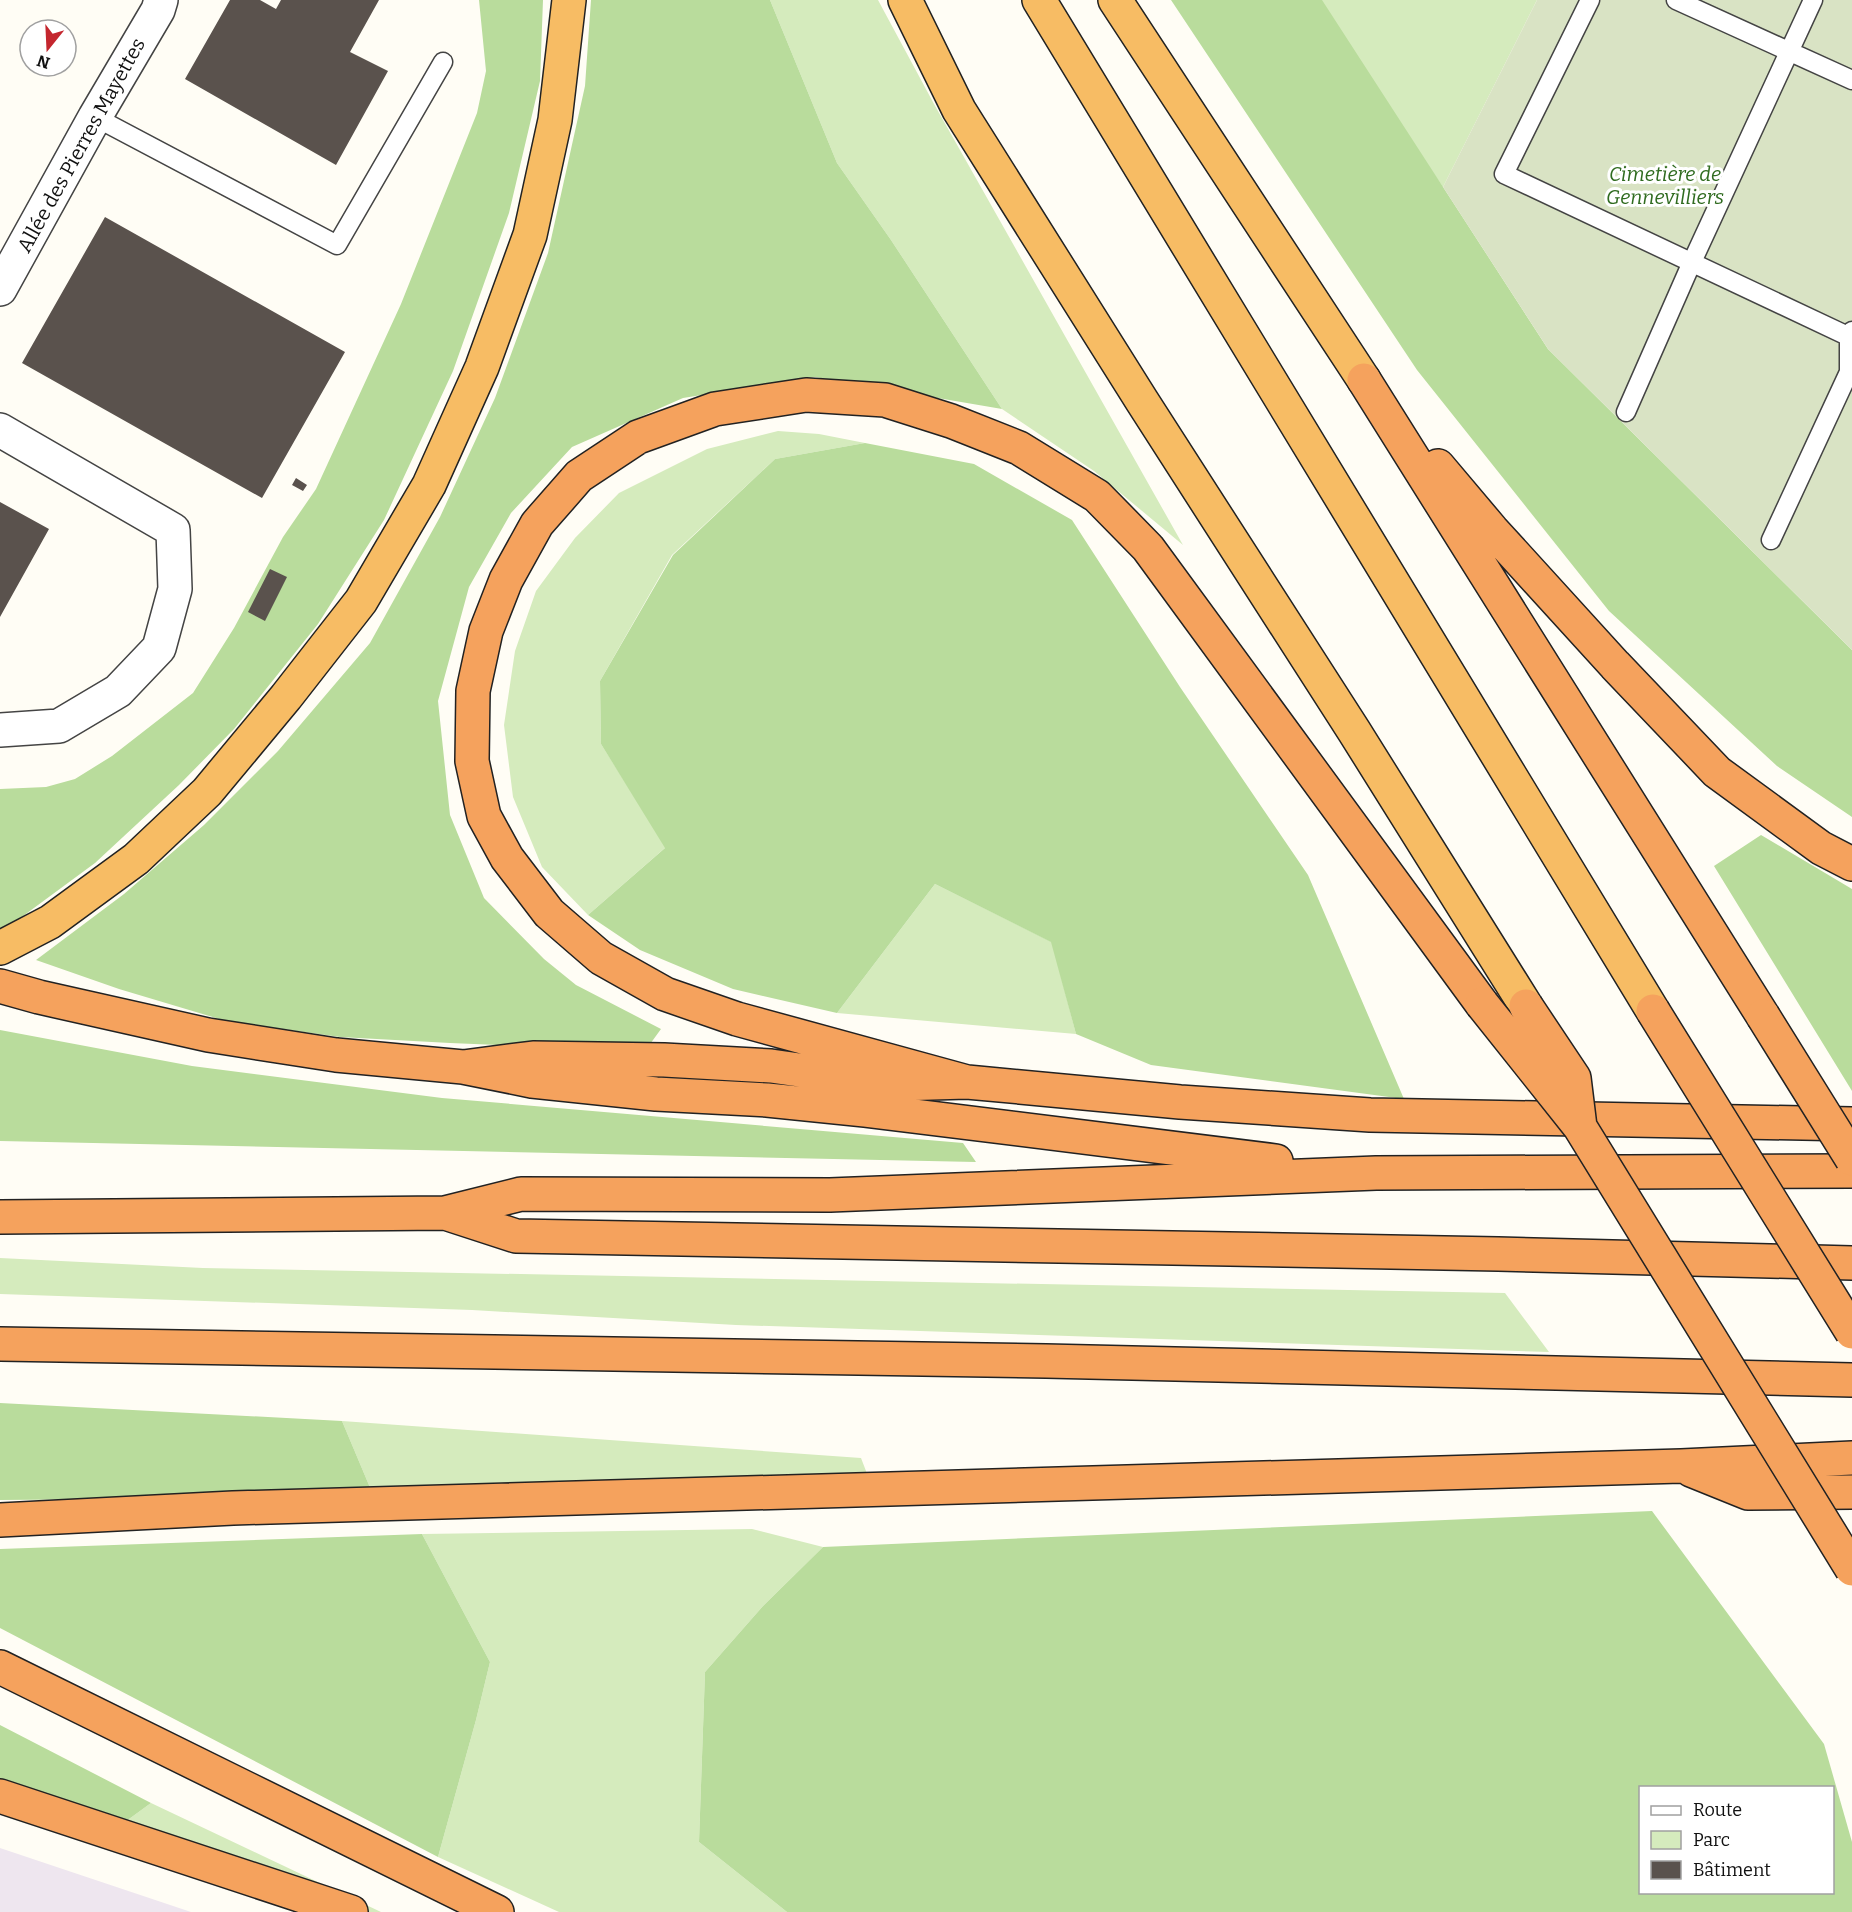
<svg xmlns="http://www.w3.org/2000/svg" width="1852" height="1912" font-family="Bitter,serif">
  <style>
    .industrial { fill: #eee6ef }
    .green { fill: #d5ebbd }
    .forest { fill: #b9dc9c; fill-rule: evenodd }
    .cemetery { fill: #d9e3c4 }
    .building { fill: #5a524d }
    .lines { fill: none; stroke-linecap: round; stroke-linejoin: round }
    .service-casing { stroke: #444; stroke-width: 21 }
    .minor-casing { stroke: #444; stroke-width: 36 }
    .trunk-casing { stroke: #222; stroke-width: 36 }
    .motorway-casing { stroke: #222; stroke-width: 36 }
    .service { stroke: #fff; stroke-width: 18 }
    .minor { stroke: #fff; stroke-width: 33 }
    .trunk { stroke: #f7bc64; stroke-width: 33 }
    .motorway { stroke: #f5a25d; stroke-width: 33 }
    .motorway-bridge-casing { stroke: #222; stroke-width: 36; stroke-linecap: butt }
    .motorway-bridge { stroke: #f5a25d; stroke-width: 33 }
    .labels { text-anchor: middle; stroke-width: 6; stroke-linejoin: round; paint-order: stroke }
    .street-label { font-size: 20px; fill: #111; stroke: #fff }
    .park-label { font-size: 20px; font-style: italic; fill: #2f6b1f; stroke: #fff }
  </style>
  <rect width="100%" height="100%" fill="#fffdf5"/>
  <!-- industrial -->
  <path class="industrial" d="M0 1848 191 1912H0Z"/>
  <!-- green -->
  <path class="green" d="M770 0H878L934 104 1183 545 1094 471 1002 409 891 240 837 163Z
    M1314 0H1537L1443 187Z
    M778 431 819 434 865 443 775 459 672 555 600 681 601 744 666 847 588 915 542 867 513 797 504 725 515 651 536 591 575 538 619 493 707 449Z
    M935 884 1052 942 1076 1034 837 1013Z
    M0 1258 203 1268 1505 1293 1549 1352 736 1325 472 1310 0 1294Z
    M342 1421 861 1458 871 1484 374 1497Z
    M752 1529 823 1547 763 1606 705 1672 699 1842 787 1912H559L438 1857 476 1720 490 1662 422 1534Z
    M151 1803 381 1912H304L103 1838Z"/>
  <!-- forest -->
  <path class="forest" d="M479 0H543L540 81 509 213 453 371 384 520 318 624 234 729 179 785 95 863 0 933V789L46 787 75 779 112 756 193 693 234 628 283 537 316 489 401 304 477 113 486 71Z
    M591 0H770L837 163 891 240 1002 409 815 377 683 398 572 447 511 513 469 587 438 701 450 815 484 898 544 959 576 985 661 1029 645 1051 450 1043 340 1037 226 1021 119 989 36 960 124 894 204 825 278 751 370 643 440 517 495 398 548 253 585 86Z
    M1171 0H1322L1548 349 1852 650V817L1777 766 1609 611 1417 370Z
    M865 443 974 464 1072 520 1180 687 1308 875 1404 1099 1151 1065 1076 1034 1051 942 935 884 837 1013 733 989 640 950 588 915 665 848 601 744 600 681 673 555 775 459Z
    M1761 835 1852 889V1091L1714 866Z
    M0 1030 192 1066 442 1098 963 1143 976 1162 0 1141Z
    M0 1403 342 1421 374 1497 0 1500Z
    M1652 1511 1824 1744 1852 1842V1912H787L699 1842 705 1672 763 1606 823 1547ZM1640 1788H1832V1892H1640Z
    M422 1534 490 1662 476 1720 438 1857 0 1628V1549Z
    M0 1725 151 1803 103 1838 0 1796Z"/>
  <!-- cemetery -->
  <path class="cemetery" d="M1537 0H1852V650L1548 349 1443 187Z"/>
  <!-- building -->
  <path class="building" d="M230 0H260L276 9 281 0H379L350 52 388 71 336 165 185 79Z
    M105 217 345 352 262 498 22 363Z
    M296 478 307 485 303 491 292 485Z
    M0 502 49 529 0 617Z
    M270 569 287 577 265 621 248 612Z"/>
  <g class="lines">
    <!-- service casing -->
    <g class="service-casing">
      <path id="service" d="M1590 0 1504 174 1852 338
        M1676 0 1852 80
        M95 117 337 245 443 62
        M1626 412 1692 262 1813 0
        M1771 540 1849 372V337L1852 331"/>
    </g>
    <!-- minor casing -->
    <g class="minor-casing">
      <path id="minor" d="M0 289 95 117 158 10 161 0
        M0 430 173 530 175 589 159 648 118 691 59 726 0 730"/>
    </g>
    <!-- trunk casing -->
    <g class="trunk-casing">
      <path id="trunk" d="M905 0 959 110 1142 401 1354 731 1526 1006
        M1039 0 1653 1011
        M1115 0 1364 380
        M0 948 50 922 136 859 207 792 286 697 361 601 429 485 482 367 530 235 555 120 569 0"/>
    </g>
    <!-- motorway casing -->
    <g class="motorway-casing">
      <path id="motorway" d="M1364 380 1763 1016
        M1438 466 1492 530 1615 665 1717 772 1821 848 1852 864
        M0 986 39 997 208 1035 336 1055 463 1067 532 1081 656 1094 767 1100 865 1110 1276 1161
        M463 1067 533 1058 664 1060 771 1066 897 1084 967 1082 1180 1102 1370 1115 1852 1124
        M967 1082 737 1019 665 994 601 958 549 913 507 858 484 816 472 761 473 691 486 631 506 580 537 524 579 476 638 437 715 409 806 395 885 400 951 421 1019 448 1097 496 1148 548 1482 1004
        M445 1213 516 1236 1498 1254 1852 1263
        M0 1217 445 1213 521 1194 830 1195 1376 1173 1852 1171
        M0 1344 1046 1361 1852 1380
        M1691 1470 1748 1493 1852 1492
        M0 1520 233 1508 1681 1466 1852 1458
        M0 1667 497 1912
        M0 1796 351 1912"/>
    </g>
    <!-- service -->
    <use href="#service" class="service"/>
    <!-- minor -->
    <use href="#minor" class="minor"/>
    <!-- trunk -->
    <use href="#trunk" class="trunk"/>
    <!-- motorway -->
    <use href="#motorway" class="motorway"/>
    <!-- motorway-bridge casing -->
    <g class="motorway-bridge-casing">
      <path id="motorway-bridge" d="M1482 1004 1580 1127 1852 1569
        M1526 1006 1574 1078 1580 1127
        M1653 1011 1852 1332
        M1763 1016 1852 1159"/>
    </g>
    <!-- motorway-bridge -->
    <use href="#motorway-bridge" class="motorway-bridge"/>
  </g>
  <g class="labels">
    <!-- street labels -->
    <g class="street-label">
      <text transform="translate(81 145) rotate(-61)" y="7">Allée des Pierres Mayettes</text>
    </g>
    <!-- park labels -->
    <g class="park-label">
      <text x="1665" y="181">Cimetière de<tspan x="1665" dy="23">Gennevilliers</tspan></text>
    </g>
  </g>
  <!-- legend -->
  <rect x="1639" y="1786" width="195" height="108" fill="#ffffff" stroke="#a0a0a0" stroke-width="1.5"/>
  <rect x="1651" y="1806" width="30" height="9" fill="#ffffff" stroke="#a0a0a0" stroke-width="1.5"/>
  <text x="1693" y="1816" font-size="18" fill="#111111">Route</text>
  <rect x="1651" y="1831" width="30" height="18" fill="#d5ebbd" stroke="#a0a0a0" stroke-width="1.5"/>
  <text x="1693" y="1846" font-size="18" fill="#111111">Parc</text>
  <rect x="1651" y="1861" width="30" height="18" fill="#5a524d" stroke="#a0a0a0" stroke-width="1.5"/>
  <text x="1693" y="1876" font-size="18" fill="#111111">Bâtiment</text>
  <!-- north arrow -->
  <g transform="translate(48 48) rotate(198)"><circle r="28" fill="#ffffff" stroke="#a0a0a0" stroke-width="1.5"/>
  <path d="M0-4.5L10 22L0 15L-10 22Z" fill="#c4262e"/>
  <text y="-9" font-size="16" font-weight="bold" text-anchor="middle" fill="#111111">N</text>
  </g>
</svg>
